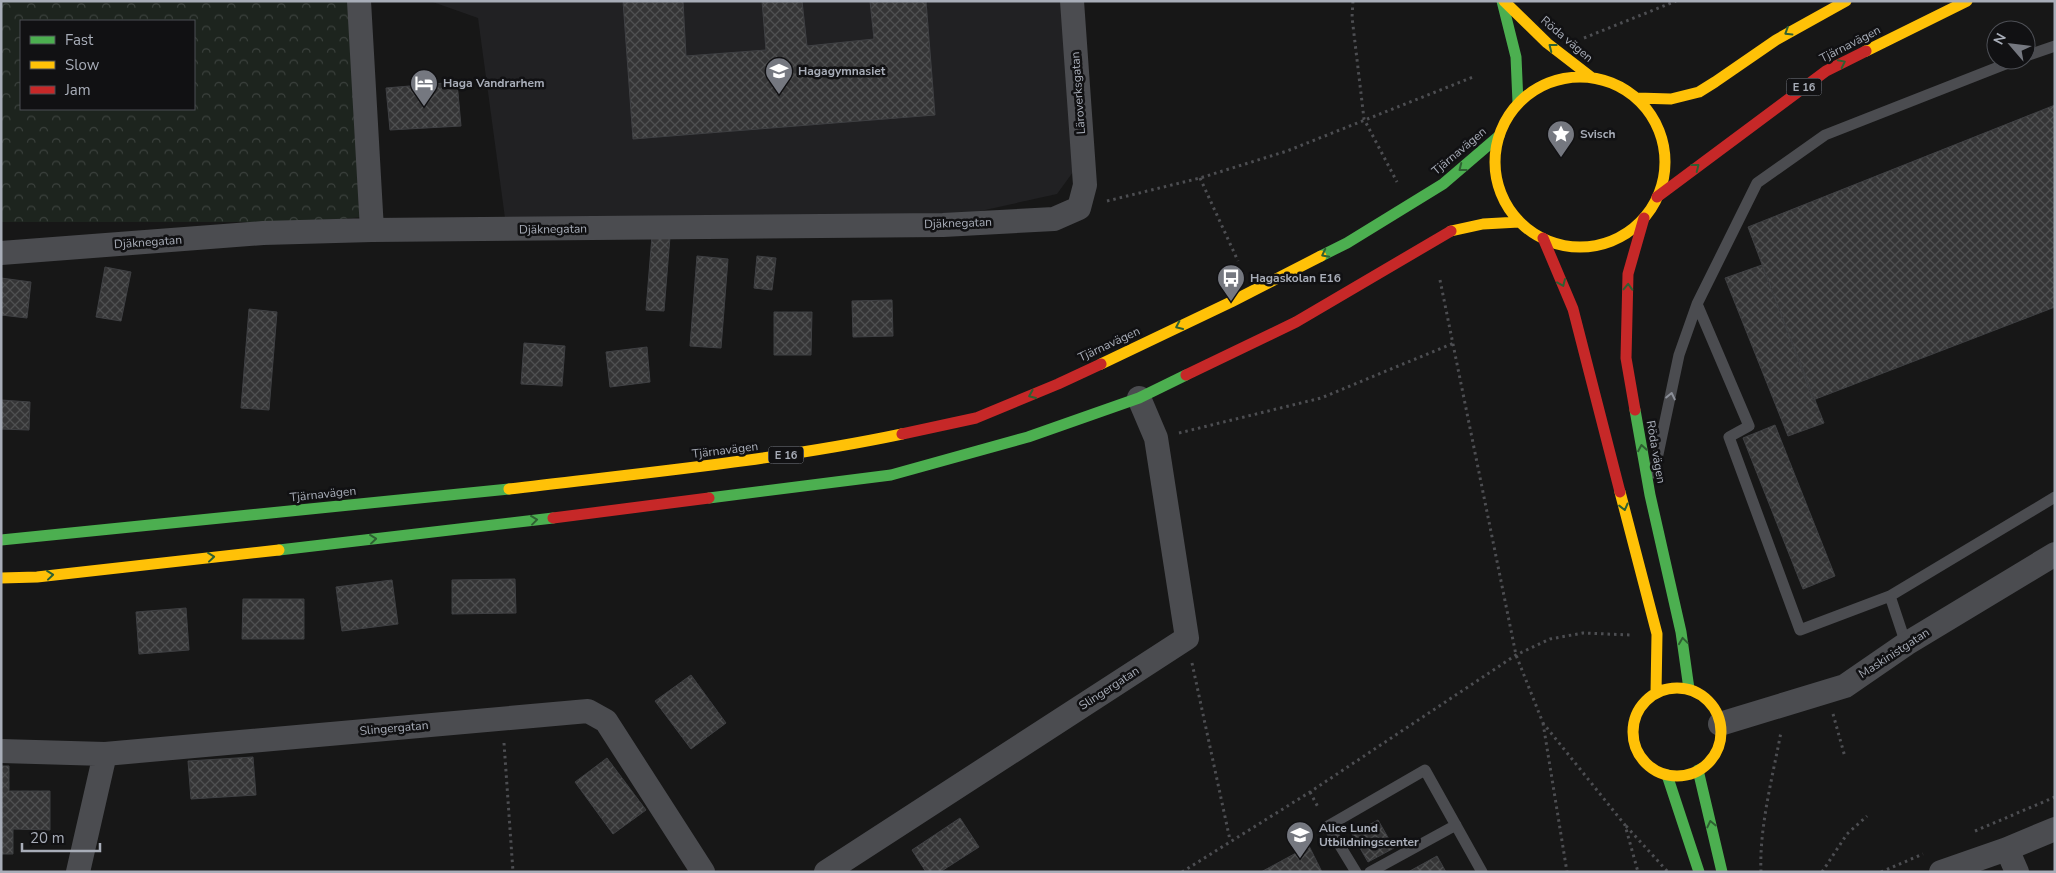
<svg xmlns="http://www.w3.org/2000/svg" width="2056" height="873" font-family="'Nunito Sans',sans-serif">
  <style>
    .built { fill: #212123 }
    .park { fill: url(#park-crowns); fill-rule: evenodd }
    .building { fill: url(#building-cross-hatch); stroke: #3f4043 }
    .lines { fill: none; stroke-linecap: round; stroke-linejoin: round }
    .path { stroke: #4d4e52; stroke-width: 3; stroke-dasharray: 2.5 4; stroke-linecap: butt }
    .lane { stroke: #4b4c50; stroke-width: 11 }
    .street { stroke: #4b4c50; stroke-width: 24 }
    .fast { stroke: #4caf50; stroke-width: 11 }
    .slow { stroke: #ffc107; stroke-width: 11 }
    .jam { stroke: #c62828; stroke-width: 11 }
    .oneway { stroke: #2e6032 }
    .oneway2 { stroke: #8c9099 }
    .labels { text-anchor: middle; stroke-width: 5; stroke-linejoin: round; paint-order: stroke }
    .shield { fill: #111113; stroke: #7b7e86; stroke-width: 1 }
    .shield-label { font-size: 11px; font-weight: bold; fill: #a8adb8 }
    .street-label { font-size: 12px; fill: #a8adb8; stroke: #111113 }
    .poi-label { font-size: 12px; font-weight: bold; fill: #a8adb8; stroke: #111113; text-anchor: start }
  </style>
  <defs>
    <pattern id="park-crowns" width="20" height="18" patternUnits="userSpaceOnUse" patternTransform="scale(1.25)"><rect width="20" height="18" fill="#1d241e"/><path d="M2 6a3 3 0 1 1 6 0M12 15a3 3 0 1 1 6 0" fill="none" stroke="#3b413d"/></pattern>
    <pattern id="building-cross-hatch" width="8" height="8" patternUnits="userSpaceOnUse" patternTransform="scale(1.25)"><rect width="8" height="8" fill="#353536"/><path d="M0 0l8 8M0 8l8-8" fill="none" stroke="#4f5051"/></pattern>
  </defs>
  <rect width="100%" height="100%" fill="#171717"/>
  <!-- built -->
  <path class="built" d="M430 1H1063L1073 172 1057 194 944 219 505 218 478 18Z"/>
  <!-- park -->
  <path class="park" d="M1 1H359L362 217 312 222H1ZM21 21H194V109H21Z"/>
  <!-- building -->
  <path class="building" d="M623 1H683L686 56 766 50 762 1H802L807 46 874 39 870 1H926L935 115 633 139Z
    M457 82 461 126 390 130 386 88Z
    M2055 105V307L1813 400 1748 227Z
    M652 236 670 237 664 311 646 310Z
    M697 256 728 259 721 348 690 346Z
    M757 256 776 258 772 290 754 288Z
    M1762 265 1824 423 1788 436 1725 278Z
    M105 267 131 272 121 321 96 317Z
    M1 278 31 282 27 318 1 315Z
    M892 300 893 336 853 337 852 301Z
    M249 309 277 312 269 410 241 408Z
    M774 312H812L811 355H774Z
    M524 343 565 346 562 386 521 384Z
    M647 347 650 382 610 387 606 352Z
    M1 400 30 402 29 430 1 429Z
    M1775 425 1835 576 1803 589 1743 438Z
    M515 579 516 613 452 614V580Z
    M392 580 398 624 342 631 336 587Z
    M243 599H304V639H242Z
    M186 608 189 650 139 654 136 612Z
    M691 675 726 723 691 749 655 701Z
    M253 757 256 795 191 799 188 761Z
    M607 758 646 810 613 834 575 782Z
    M1 766H9V791H50V830L13 829V854H1Z
    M960 818 979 847 940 872H926L912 850Z
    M1378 820 1394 848 1368 862 1352 834Z
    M1309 846 1322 872H1261Z
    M1437 856 1446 872H1408Z"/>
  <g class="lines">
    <!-- path -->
    <path class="path" d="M1353 1 1352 17 1364 119 1397 182
      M1584 38 1676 1
      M1200 178 1238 261
      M1107 201 1200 178 1287 151 1473 77
      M1440 280 1516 655 1543 723 1625 825 1638 872
      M1179 433 1321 398 1454 343
      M1192 663 1230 840
      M1833 714 1845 757
      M1543 723 1567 872
      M504 743 513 872
      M1310 792 1319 809
      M1626 826 1668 872
      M1975 831 2055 797
      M1182 872 1310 792 1516 655 1550 639 1583 633 1630 635
      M1761 872C1759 828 1773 775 1781 732
      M1822 872 1847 834 1867 816
      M1881 872 1923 854"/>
    <!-- lane -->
    <path class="lane" d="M2026 56 2055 46
      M1697 304 1749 426 1729 437 1800 630 1890 596 2055 497
      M1654 473 1679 355 1697 304 1757 183 1825 135 2016 60
      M1890 596 1906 644
      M1356 872 1328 826 1425 770 1482 872
      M1370 872 1456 825"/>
    <!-- street -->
    <path class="street" d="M359 1 372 230
      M1 253 263 233 372 230 943 225 1054 219 1079 208 1085 185 1072 1
      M1720 724 1845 686 1906 644 2055 554
      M1 751 105 754 588 711 606 721 703 872
      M2007 849 2017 872
      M78 872 105 754
      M826 872 1187 638 1156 438 1139 398
      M1941 872 2007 849 2055 829"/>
    <!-- fast -->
    <path class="fast" d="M1502 1 1516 57 1518 103
      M1321 256 1347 243 1443 184 1499 136
      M1635 410 1650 495 1681 632 1689 689
      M709 498 891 475 1028 437 1139 398 1186 375
      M1 540 509 489
      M279 550 553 518
      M1698 770 1722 872
      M1667 775 1699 872"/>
    <!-- slow -->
    <path class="slow" d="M1504 1 1547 43 1591 77
      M1866 51 1967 1
      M1495 162a85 85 0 1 1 170 0a85 85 0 1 1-170 0Z
      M1637 98 1671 99 1699 92 1715 82 1776 40 1846 1
      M1451 231 1483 224 1519 222
      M1101 364 1231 302 1321 256
      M509 489C641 473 773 461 902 434
      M1620 492 1657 634 1656 693
      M1 578 37 577 279 550
      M1633 732a44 44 0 1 1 88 0a44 44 0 1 1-88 0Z"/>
    <!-- jam -->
    <path class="jam" d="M1657 197 1826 71 1866 51
      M1543 238 1573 309 1620 492
      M1186 375 1296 322 1451 231
      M1635 410 1626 358 1628 274 1644 218
      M902 434 976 418 1058 384 1101 364
      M553 518 709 498"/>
  </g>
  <!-- one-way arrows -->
  <defs><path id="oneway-chevron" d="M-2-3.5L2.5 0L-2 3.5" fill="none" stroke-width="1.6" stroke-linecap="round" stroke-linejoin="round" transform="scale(1.25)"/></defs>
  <g class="oneway">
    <use href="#oneway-chevron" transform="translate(1788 32) rotate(148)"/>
    <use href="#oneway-chevron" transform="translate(1552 47) rotate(-142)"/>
    <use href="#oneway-chevron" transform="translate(1842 63) rotate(-26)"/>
    <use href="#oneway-chevron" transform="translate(1696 167) rotate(-38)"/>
    <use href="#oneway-chevron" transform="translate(1462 168) rotate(142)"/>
    <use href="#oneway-chevron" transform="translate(1325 254) rotate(153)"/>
    <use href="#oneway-chevron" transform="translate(1562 283) rotate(67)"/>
    <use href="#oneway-chevron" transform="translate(1628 287) rotate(-88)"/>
    <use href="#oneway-chevron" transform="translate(1179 326) rotate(155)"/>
    <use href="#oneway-chevron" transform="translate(1032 395) rotate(157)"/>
    <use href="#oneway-chevron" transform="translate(1642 448) rotate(-100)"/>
    <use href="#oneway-chevron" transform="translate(1624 507) rotate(76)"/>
    <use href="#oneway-chevron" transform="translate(534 520) rotate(-7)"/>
    <use href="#oneway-chevron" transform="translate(373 539) rotate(-6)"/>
    <use href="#oneway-chevron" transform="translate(211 557) rotate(-6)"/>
    <use href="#oneway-chevron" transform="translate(50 575) rotate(-6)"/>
    <use href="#oneway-chevron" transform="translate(1683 641) rotate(-98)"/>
    <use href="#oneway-chevron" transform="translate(1711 824) rotate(-103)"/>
  </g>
  <use class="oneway2" href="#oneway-chevron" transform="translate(1671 396) rotate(-78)"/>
  <!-- icons -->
  <defs>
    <g id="school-pin" transform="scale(1.4375)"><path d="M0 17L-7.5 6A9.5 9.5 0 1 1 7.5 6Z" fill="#757880" stroke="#111113"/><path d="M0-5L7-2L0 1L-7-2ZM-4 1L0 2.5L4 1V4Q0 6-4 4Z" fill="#fff"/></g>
    <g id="hotel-pin" transform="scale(1.4375)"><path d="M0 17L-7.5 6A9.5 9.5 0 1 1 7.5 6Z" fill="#757880" stroke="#111113"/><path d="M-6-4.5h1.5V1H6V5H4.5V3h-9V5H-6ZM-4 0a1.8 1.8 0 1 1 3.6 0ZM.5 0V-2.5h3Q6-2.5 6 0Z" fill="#fff"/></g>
    <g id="sight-pin" transform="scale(1.4375)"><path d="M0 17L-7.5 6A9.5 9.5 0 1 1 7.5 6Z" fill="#757880" stroke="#111113"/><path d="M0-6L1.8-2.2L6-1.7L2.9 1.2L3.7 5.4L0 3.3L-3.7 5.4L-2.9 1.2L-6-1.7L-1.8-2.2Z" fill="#fff"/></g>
    <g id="bus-pin" transform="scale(1.4375)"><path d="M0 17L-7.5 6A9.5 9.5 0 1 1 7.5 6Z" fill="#757880" stroke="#111113"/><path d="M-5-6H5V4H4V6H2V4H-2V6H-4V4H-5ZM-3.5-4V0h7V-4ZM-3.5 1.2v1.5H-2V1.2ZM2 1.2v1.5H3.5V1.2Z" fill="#fff"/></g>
  </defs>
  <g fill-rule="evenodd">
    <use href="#school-pin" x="779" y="71"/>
    <use href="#hotel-pin" x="424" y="83"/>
    <use href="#sight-pin" x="1561" y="134"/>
    <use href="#bus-pin" x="1231" y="278"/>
    <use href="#school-pin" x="1300" y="835"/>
  </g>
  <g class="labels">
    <!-- shield labels -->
    <g class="shield">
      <rect x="1786.5" y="78.5" width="35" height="17" rx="4"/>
      <rect x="768.5" y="446.5" width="35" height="17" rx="4"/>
    </g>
    <g class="shield-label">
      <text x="1804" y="91">E 16</text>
      <text x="786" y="459">E 16</text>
    </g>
    <!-- street labels -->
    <g class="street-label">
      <text transform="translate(1567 39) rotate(40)" y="4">Röda vägen</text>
      <text transform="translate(1850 44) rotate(-27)" y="4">Tjärnavägen</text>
      <text transform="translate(1078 93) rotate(-94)" y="4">Läroverksgatan</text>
      <text transform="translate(1459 151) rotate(-40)" y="4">Tjärnavägen</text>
      <text transform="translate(958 223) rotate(-2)" y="4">Djäknegatan</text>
      <text transform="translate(553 229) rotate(-1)" y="4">Djäknegatan</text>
      <text transform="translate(148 242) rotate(-4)" y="4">Djäknegatan</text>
      <text transform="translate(1109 344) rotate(-25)" y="4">Tjärnavägen</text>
      <text transform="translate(725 450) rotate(-7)" y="4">Tjärnavägen</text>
      <text transform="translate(1656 452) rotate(80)" y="4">Röda vägen</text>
      <text transform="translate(323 494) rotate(-6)" y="4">Tjärnavägen</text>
      <text transform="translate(1894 653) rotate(-33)" y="4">Maskinistgatan</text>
      <text transform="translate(1109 688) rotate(-33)" y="4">Slingergatan</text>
      <text transform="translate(394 728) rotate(-5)" y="4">Slingergatan</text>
    </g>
    <!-- poi labels -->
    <g class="poi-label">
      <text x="798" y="75">Hagagymnasiet</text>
      <text x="443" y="87">Haga Vandrarhem</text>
      <text x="1580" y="138">Svisch</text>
      <text x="1250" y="282">Hagaskolan E16</text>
      <text x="1319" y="832">Alice Lund<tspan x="1319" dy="14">Utbildningscenter</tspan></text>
    </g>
  </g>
  <!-- border -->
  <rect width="2056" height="873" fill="none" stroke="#a8adb8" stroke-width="5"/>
  <!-- legend -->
  <rect x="20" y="20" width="175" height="90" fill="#111113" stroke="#4d4f55"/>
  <rect x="30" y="36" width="25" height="8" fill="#4caf50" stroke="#4d4f55"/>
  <text x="65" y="45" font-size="15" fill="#a8adb8">Fast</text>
  <rect x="30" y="61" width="25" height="8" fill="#ffc107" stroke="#4d4f55"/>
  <text x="65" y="70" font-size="15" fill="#a8adb8">Slow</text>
  <rect x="30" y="86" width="25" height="8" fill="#c62828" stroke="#4d4f55"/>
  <text x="65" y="95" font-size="15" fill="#a8adb8">Jam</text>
  <!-- north arrow -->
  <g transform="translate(2011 45) rotate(298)"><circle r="24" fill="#111113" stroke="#4d4f55"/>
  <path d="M0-4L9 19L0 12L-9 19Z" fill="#757880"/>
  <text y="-8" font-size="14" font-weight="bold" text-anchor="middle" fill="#a8adb8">N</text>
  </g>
  <!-- scale -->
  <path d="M22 843v8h78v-8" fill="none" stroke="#a8adb8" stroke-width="2.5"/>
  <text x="30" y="843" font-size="15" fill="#a8adb8" stroke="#111113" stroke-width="4" paint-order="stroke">20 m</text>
</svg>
